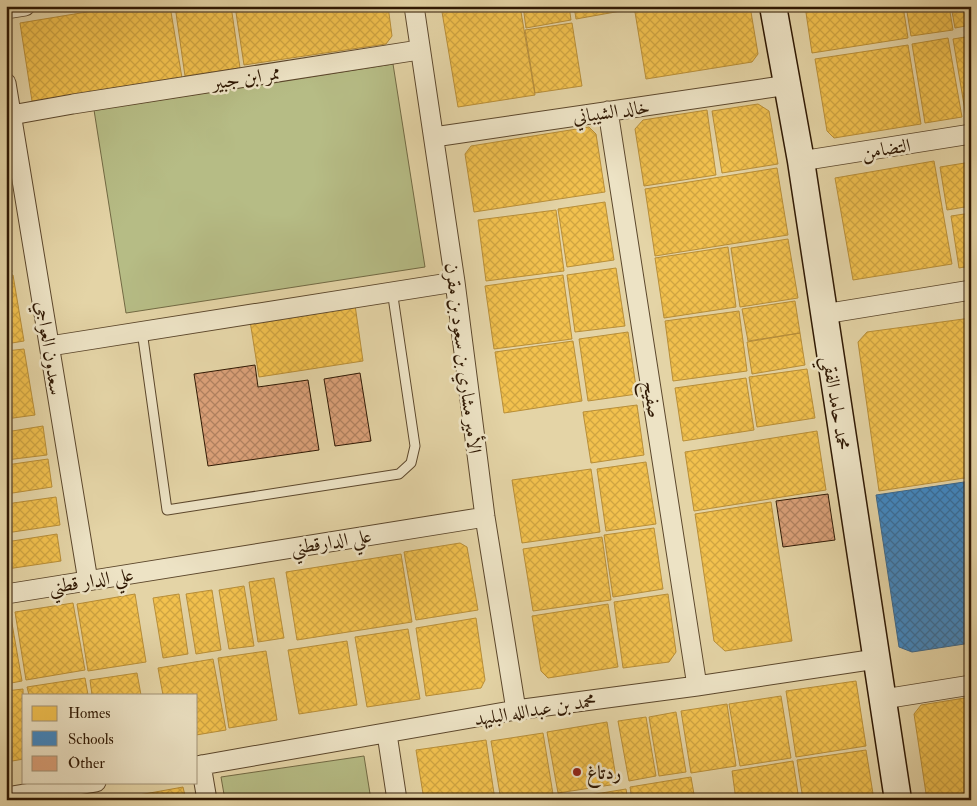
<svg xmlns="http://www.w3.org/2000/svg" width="977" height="806" font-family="'IM FELL Double Pica',Amiri,serif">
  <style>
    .garden { fill: #b6bc85; stroke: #726a44 }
    .homes { fill: url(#homes-cross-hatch); stroke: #b88e38 }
    .schools { fill: url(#schools-cross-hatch); stroke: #3a668b }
    .building { fill: url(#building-cross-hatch); stroke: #2f1803 }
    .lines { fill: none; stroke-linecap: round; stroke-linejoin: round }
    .lane-casing { stroke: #5c472c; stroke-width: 11 }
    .street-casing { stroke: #5c472c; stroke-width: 21 }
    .secondary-casing { stroke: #2f1803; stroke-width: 29 }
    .lane { stroke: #ede3c5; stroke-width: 9 }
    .street { stroke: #ede3c5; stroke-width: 19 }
    .secondary { stroke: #ede3c5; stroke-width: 26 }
    .poi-dot { fill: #8f2418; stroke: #ede3c5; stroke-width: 2 }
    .labels { text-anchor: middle; stroke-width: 5; stroke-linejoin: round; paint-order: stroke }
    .street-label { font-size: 19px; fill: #2f1803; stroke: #ede3c5 }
    .poi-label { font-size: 19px; font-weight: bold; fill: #2f1803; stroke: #ede3c5; text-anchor: start }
  </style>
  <defs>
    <pattern id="homes-cross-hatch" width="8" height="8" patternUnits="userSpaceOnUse" patternTransform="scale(1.25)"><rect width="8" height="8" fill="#f2c14e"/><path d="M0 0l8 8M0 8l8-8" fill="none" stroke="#d0a542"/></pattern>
    <pattern id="schools-cross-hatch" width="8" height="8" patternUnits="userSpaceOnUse" patternTransform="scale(1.25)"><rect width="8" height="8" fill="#3f88c5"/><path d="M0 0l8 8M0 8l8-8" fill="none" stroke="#356e9e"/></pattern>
    <pattern id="building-cross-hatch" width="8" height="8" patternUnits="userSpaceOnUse" patternTransform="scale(1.25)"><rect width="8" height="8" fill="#daa078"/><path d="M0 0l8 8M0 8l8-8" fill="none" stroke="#b18160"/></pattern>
  </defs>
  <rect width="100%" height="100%" fill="#e4d4a6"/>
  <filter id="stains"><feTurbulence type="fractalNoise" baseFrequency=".004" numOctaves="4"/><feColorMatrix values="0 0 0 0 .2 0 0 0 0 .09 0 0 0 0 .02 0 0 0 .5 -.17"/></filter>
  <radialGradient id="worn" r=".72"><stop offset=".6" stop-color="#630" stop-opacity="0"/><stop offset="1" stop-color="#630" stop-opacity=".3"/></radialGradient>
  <!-- garden -->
  <path class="garden" d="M393 64 425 267 126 313 94 110Z
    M364 756 371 800H225L221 777Z"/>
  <!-- homes -->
  <path class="homes" d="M123 6H170L182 78 32 101 20 23Z
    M175 6H231L240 68 185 76Z
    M235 6H388L392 36 386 44 244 65Z
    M441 6H520L535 95 458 107Z
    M523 6H569L571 20 526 28Z
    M574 6H632V9L576 19Z
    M634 6H750L758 54 752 62 646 79Z
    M805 6H903L908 38 812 53Z
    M906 6H949L953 30 911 36Z
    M951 6H971V25L955 28Z
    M572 23 582 86 535 93 525 30Z
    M971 36V116L966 117 953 39Z
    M948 38 962 117 925 123 912 44Z
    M908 45 921 124 834 138 827 131 815 59Z
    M758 104 769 111 778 164 722 173 712 111Z
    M707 110 716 175 644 186 635 129 643 120Z
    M589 127 596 134 605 192 474 212 465 154 471 146Z
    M934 161 952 264 853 280 835 178Z
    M971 162V206L947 210 940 167Z
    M777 168 788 235 655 256 645 189Z
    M605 202 614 260 567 267 558 209Z
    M556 210 564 271 486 281 478 220Z
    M971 213V266L959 268 951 216Z
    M788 239 798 298 740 307 731 248Z
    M6 240 12 272 6 273Z
    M728 247 736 307 664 318 655 258Z
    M616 268 625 326 575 332 567 275Z
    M13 275 24 341 6 344V276Z
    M563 275 572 339 494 349 485 286Z
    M795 301 800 333 748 341 742 309Z
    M355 305 363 361 259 377 250 321Z
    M739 311 747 371 673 381 665 321Z
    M971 318V477L879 491 858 342 867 332Z
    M628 332 637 394 588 401 579 339Z
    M800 333 805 365 752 374 747 342Z
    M573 341 582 401 504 413 495 352Z
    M24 349 35 415 6 419V351Z
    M807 369 815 418 757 427 749 377Z
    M746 378 754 430 683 441 675 388Z
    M637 405 644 455 591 463 583 412Z
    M43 426 47 455 6 460V432Z
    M817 431 826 490 694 511 685 452Z
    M48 459 52 487 6 494V465Z
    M646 462 656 524 606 531 597 469Z
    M591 469 600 532 522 543 512 480Z
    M56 497 60 525 6 533V504Z
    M771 502 792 641 725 651 714 641 695 514Z
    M654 528 663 589 613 597 604 535Z
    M57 534 61 561 7 569 6 542Z
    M602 537 611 600 533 611 523 549Z
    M460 543 467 547 478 610 416 620 404 552Z
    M401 554 412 622 297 640 286 572Z
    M274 578 284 638 258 642 249 582Z
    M244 586 254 646 229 649 219 590Z
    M212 590 221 650 196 654 186 594Z
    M135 594 146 662 88 671 77 604Z
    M179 594 188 654 163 658 153 598Z
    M668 594 676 652 669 662 623 668 614 602Z
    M73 603 85 670 26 680 15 612Z
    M608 604 618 667 548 678 541 671 532 616Z
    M10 612 22 681 6 684V613Z
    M476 618 485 680 481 688 426 696 416 628Z
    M408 629 420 699 367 707 355 637Z
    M347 641 357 705 299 714 288 650Z
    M266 651 277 720 229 728 218 658Z
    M213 659 226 730 196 735V695H163L158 668Z
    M137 673 141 695H92L90 680Z
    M85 678 88 695H29L27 687Z
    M856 681 866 746 796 757 786 691Z
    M23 689 24 759 6 762V691Z
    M781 696 791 758 740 766 729 704Z
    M971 697V800H927L914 714 921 705Z
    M727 704 736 766 691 773 681 711Z
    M676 712 686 772 659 776 649 717Z
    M646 717 656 776 629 781 618 721Z
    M607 722 617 784 558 793 547 732Z
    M543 733 553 794 501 800 491 741Z
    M486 740 495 800H424L416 750Z
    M866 750 874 800H803L797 760Z
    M793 761 799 800H736L732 771Z
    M691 777 695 800H632L630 787Z
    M183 787 186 800H111Z
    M626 789 628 800H565V799Z"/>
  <!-- schools -->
  <path class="schools" d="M971 481V643L912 652 899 647 876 495Z"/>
  <!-- building -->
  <path class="building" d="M255 365 258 387 308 380 319 450 208 466 194 374Z
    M360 373 371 441 335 446 324 379Z
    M828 494 835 540 783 547 776 501Z"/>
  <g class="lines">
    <!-- lane casing -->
    <g class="lane-casing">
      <path id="lane" d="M142 331 167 510 399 474 411 463 415 446 392 290"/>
    </g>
    <!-- street casing -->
    <g class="street-casing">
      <path id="street" d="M414 6 455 282 485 517 516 710
        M6 9 25 6
        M6 83 88 581
        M608 111 697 686
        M6 116 73 104 419 50
        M434 137 788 85
        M801 161 971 134
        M824 314 971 290
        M50 346 455 282
        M6 594 485 517
        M884 699 971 685
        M387 734 397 800
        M201 765 207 800
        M196 766 516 710 697 686 876 659
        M6 797 96 782"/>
    </g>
    <!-- secondary casing -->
    <g class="secondary-casing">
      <path id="secondary" d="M773 6 801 161 898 800"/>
    </g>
    <!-- lane -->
    <use href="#lane" class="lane"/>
    <!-- street -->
    <use href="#street" class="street"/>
    <!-- secondary -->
    <use href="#secondary" class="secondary"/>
  </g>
  <!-- markers -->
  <circle class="poi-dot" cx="577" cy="772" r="5"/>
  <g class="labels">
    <!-- street labels -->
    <g class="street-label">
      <text transform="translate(246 77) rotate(-9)" y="7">ممر ابن جبير</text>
      <text transform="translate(611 111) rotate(-8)" y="7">خالد الشيباني</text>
      <text transform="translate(886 148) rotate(-9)" y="7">التضامن</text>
      <text transform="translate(50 348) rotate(81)" y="7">سعدون العواجي</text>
      <text transform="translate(464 358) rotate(83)" y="7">الأمير مشاري بن سعود بن مقرن</text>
      <text transform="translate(653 399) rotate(81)" y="7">صفيح</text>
      <text transform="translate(837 403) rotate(81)" y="7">محمد حامد الفقي</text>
      <text transform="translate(331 541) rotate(-9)" y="7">علي الدارقطني</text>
      <text transform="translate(91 580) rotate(-9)" y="7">علي الدار قطني</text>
      <text transform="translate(535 709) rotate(-9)" y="7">محمد بن عبدالله البليهد</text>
    </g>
    <!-- poi labels -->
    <g class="poi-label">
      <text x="587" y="779">ردتاغ</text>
    </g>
  </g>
  <!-- margin -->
  <rect width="977" height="806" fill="none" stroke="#e4d4a6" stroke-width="25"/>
  <rect x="8" y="8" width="962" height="791" fill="none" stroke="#2f1803" stroke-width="2.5"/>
  <rect x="12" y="12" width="952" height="781" fill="none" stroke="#2f1803"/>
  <!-- legend -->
  <rect x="22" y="694" width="175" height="90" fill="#ede3c5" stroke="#a19277"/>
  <rect x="32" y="706" width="25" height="15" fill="#f2c14e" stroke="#a19277"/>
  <text x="68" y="718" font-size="15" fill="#2f1803">Homes</text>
  <rect x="32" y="731" width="25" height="15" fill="#3f88c5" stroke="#a19277"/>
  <text x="68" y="744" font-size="15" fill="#2f1803">Schools</text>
  <rect x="32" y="756" width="25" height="15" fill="#daa078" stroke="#a19277"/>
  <text x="68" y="768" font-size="15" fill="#2f1803">Other</text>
  <rect width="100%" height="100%" filter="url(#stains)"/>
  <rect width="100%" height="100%" fill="url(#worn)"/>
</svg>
